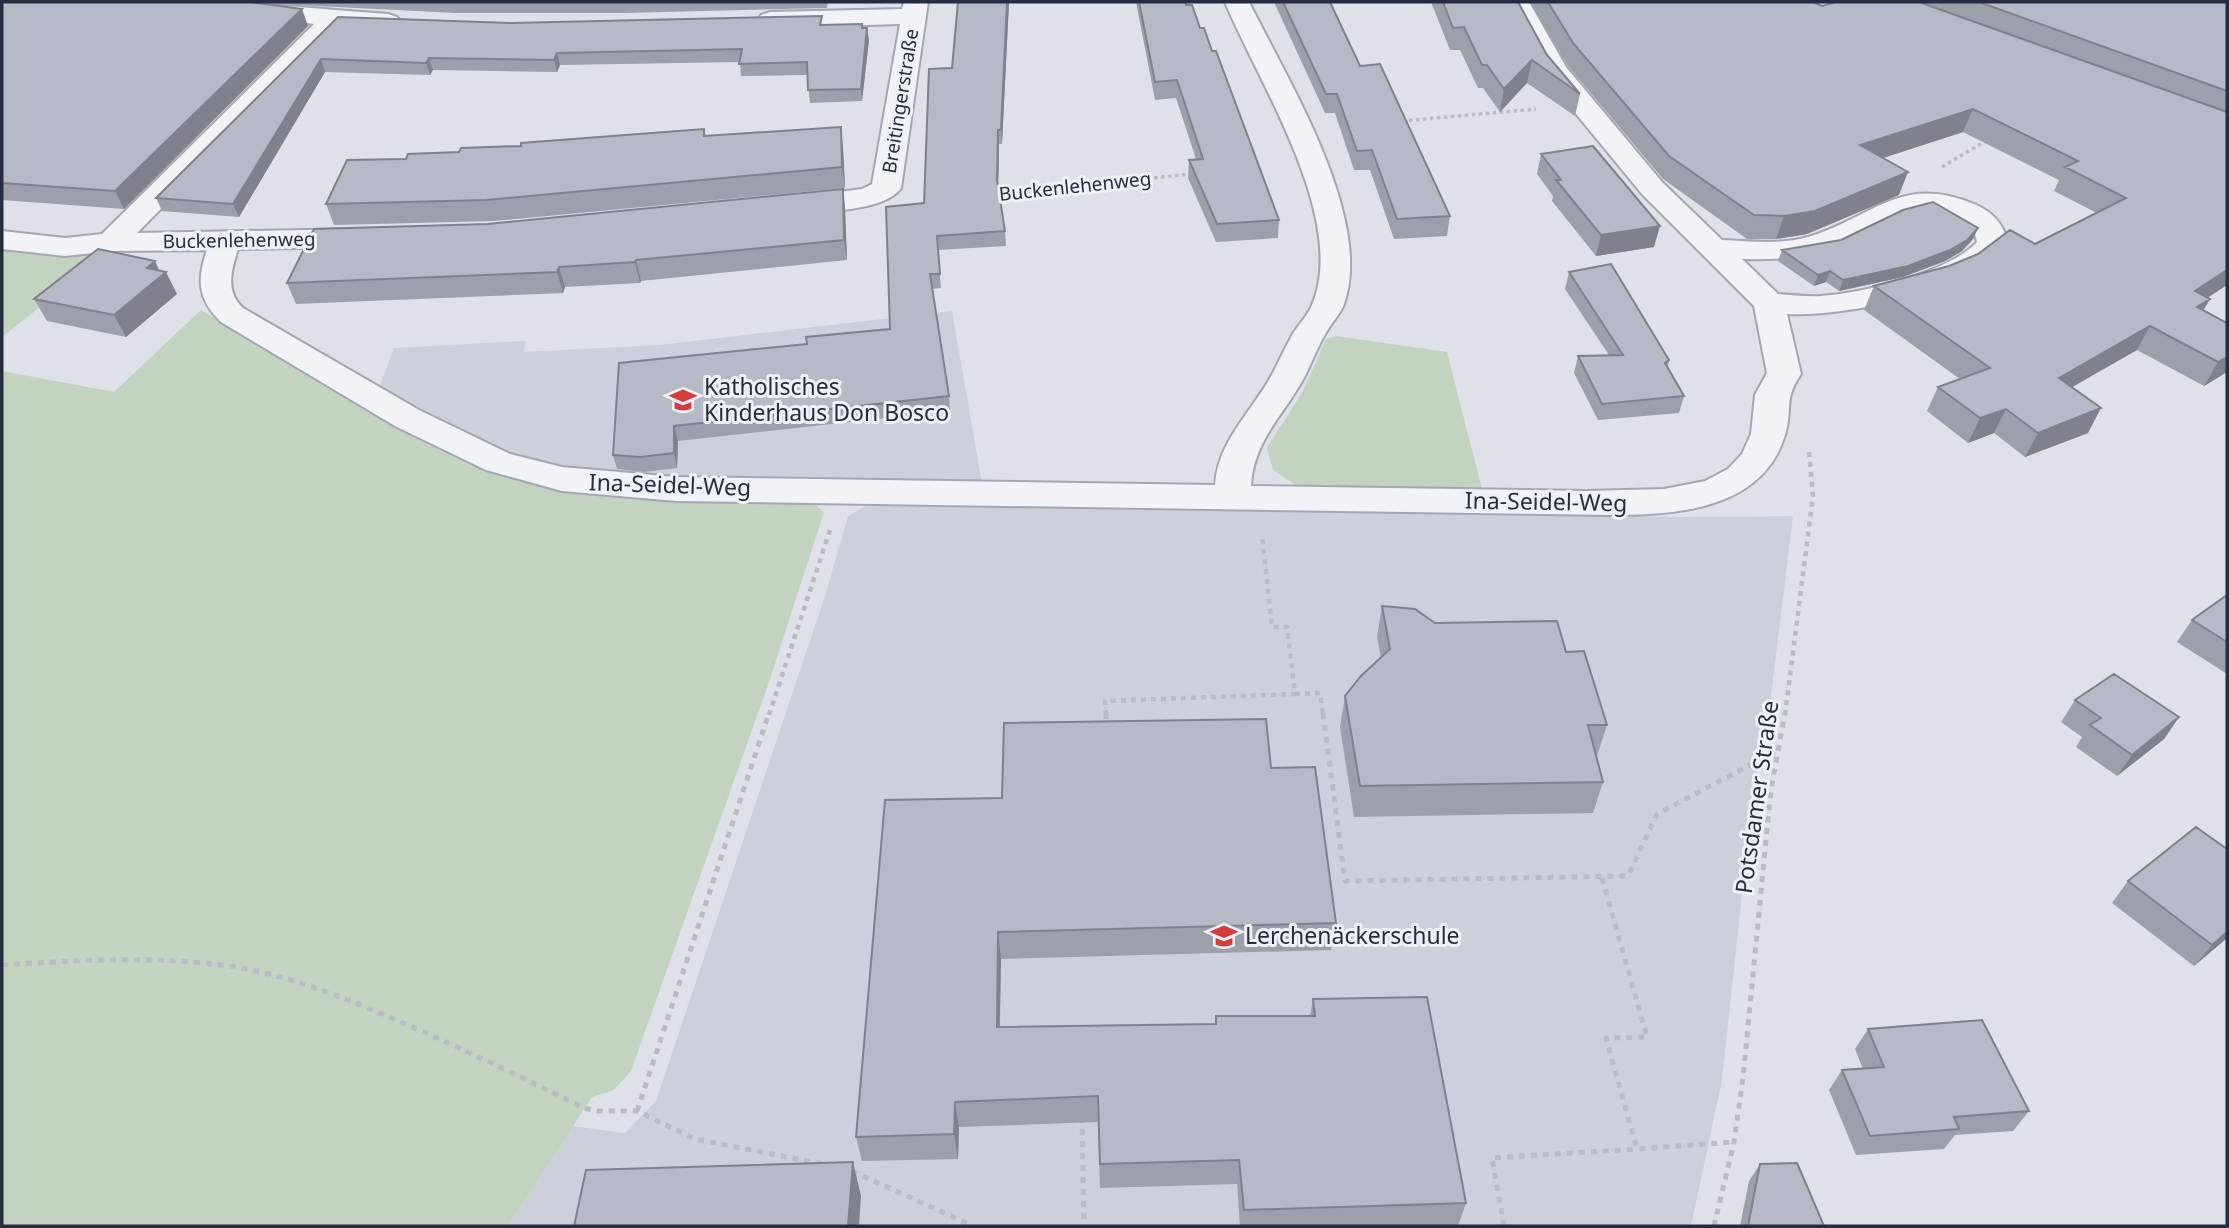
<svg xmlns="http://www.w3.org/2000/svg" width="2229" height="1228" font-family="'Noto Sans',sans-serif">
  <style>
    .built { fill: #ccd0db }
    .green { fill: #c2d3bf }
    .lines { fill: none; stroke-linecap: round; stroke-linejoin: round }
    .minor-casing { stroke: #a4a7b3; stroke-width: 4 }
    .path-far2 { stroke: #b9bcc4; stroke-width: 3.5; stroke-dasharray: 3.5 3.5; stroke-linecap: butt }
    .path-far1 { stroke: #b9bcc4; stroke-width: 4.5; stroke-dasharray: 5 5; stroke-linecap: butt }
    .path { stroke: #b9bcc4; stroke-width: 5; stroke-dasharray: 6 6; stroke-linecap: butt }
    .minor { fill: #f2f3f7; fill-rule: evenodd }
    .wall { fill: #9ca0aa }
    .shaded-wall { fill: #7f828b }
    .building { fill: #b5bac6; stroke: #7f828b; stroke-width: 2 }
    .labels { text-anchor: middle; stroke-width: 6; stroke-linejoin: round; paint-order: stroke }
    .far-street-label { font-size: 19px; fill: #272d41; stroke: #eef1f6 }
    .poi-label { font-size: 23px; fill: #272d41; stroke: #eef1f6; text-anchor: start }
    .street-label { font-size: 23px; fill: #272d41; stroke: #eef1f6 }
  </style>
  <rect width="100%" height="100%" fill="#dfe1e9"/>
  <!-- built -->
  <path class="built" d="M952 311 982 484 676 482 569 472 504 455 416 412 379 388 394 348 525 341 524 352 659 345Z
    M880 498 1273 509 1691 517 1793 516 1768 721 1753 791 1722 1080 1691 1226H508L572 1126 625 1133 656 1101 825 596 848 516Z"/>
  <!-- green -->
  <path class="green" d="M2 248 63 254H107L2 337Z
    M201 310 348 400 487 472 549 487 628 497 811 501 824 512 769 682 631 1071 614 1090 592 1097 508 1226H2V371L114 392Z
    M1336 336 1447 352 1483 493 1299 487 1273 470 1267 448 1303 391 1326 339Z"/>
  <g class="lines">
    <!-- minor casing -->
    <g class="minor-casing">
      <path id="minor" d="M197 2C261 2 324 10 388 14L397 17 401 22 397 27 388 30 341 26 137 233 360 229 371 232 375 238 371 244 360 247 238 249C231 271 225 291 243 308L419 410 510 454 562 467 676 477 1215 485C1218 439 1255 409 1275 369 1281 357 1287 344 1294 332 1300 323 1308 315 1312 305 1349 220 1257 80 1225 2H1249C1287 79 1374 218 1344 304 1341 313 1332 322 1327 331 1319 344 1313 359 1306 374 1286 413 1253 440 1251 486L1586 491 1664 489 1705 481 1728 469 1742 454 1751 434 1755 395 1767 373 1754 306 1642 194 1545 76 1505 2H1529L1566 67 1662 182 1722 240C1750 241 1781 245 1808 237 1872 218 1901 173 1974 204 1991 211 2005 224 2007 243 1973 292 1845 317 1787 314L1801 374C1783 400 1793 409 1785 435 1762 510 1676 515 1610 515L676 501 562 491 486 470 395 426 221 322C197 299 197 279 207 250L111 251 65 256 2 249V231L65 238 102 234 314 24 209 9 200 7ZM1929 210C1948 213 1974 220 1977 242 1948 273 1863 293 1821 296 1807 297 1792 295 1778 294L1742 259C1779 260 1814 258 1849 243 1876 230 1899 213 1929 210Z
        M904 2H928L901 188C884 212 821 211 793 214L783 211 778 205 783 199 862 189 872 184 900 24 770 28 761 25 757 20 761 15 770 12 902 9Z"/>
    </g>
    <!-- path-far2 -->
    <path class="path-far2" d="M1402 121 1536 109
      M1942 167 1989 139
      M994 195 1191 174"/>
    <!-- path-far1 -->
    <path class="path-far1" d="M1295 694 1320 693 1323 715
      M769 715 830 530
      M1106 715 1105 701 1295 694 1287 627H1272L1262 535
      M1785 715 1813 496 1809 451"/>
    <!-- path -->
    <path class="path" d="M1106 713V724
      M1323 713 1345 881 1628 876 1657 814 1777 751
      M1602 878 1647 1037 1606 1038 1637 1149 1733 1142
      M2 965C81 960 162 955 241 968 291 977 340 996 387 1016 453 1044 519 1076 584 1108L598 1111H637L695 1139 823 1164
      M637 1111 769 713
      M1082 1117 1084 1226
      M852 1171 973 1226
      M1504 1226 1492 1158 1637 1149
      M1714 1226 1734 1142 1743 1078 1771 789 1785 713"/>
    <!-- minor -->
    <use href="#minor" class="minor"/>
  </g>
  <!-- wall -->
  <path class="wall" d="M2 2H828L827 8 624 13H456L256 3 308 26 124 209 2 200Z
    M1009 2 1002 144H999L998 186 1005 231 1006 246 938 250 941 288 932 289 949 396 950 411 678 441 677 468 644 472 617 469 613 455 807 344 890 329 924 203 952 68Z
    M1127 2H1185L1212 51 1279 220 1278 238 1216 242 1188 178 1189 160 1196 159 1176 98 1155 100 1136 2 1128 3Z
    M1274 2H1330L1360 66 1450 216 1447 236 1394 239 1370 170H1354L1335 113H1325Z
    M1431 2H1518L1547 55 1580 94 1575 116 1527 83 1500 112 1483 88H1478L1460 50H1450Z
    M1530 2H1813L1822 6 1836 2H2227V285L2207 298 2203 311 2227 372 2204 386 2137 350 2072 387 2088 433 2025 457 1994 433 1968 443 1927 411 1938 387 1960 379 1864 310 1874 286 2035 244 2097 213 2054 191 2059 180 1963 132 1883 158 1899 195 1807 234 1776 239H1747L1663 179 1568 66Z
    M338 17 511 23 823 25 862 24 863 28 869 40 862 101 810 103 807 75 741 76 740 62 560 65 557 72 433 70 430 75 325 72 239 217 162 211 156 198Z
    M704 129 706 136 843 148 845 188 494 221 334 225 326 204 459 152Z
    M1541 154 1654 247 1596 256 1552 201 1553 196 1537 174Z
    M843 189 845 209 847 260 641 281 640 283 565 287 563 293 296 304 287 283 488 224Z
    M1978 228 1973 239 1962 251 1945 261 1903 277 1839 291 1826 282 1814 286 1778 261 1782 250Z
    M160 271 177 294 126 337 47 321 34 299Z
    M1569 272 1669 360 1668 367 1684 396 1679 413 1598 420 1574 373 1578 356 1609 355 1565 289Z
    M2227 595V674L2177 642 2192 620Z
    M1382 606 1435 623 1566 652 1607 725 1597 756H1596L1603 782 1593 813 1354 817 1340 727 1345 696 1381 658 1377 637Z
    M2075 700 2179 717 2164 739 2117 776 2076 747 2082 737 2061 722Z
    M1271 768 1336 923 1331 950 1001 959 1000 1027 1215 1024 1216 1016H1310L1313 999 1466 1203 1458 1226H1240L1237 1184 1100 1188 1098 1122 959 1127 958 1159 862 1161 856 1137 1002 798Z
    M2128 881 2227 938 2194 966 2112 903Z
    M1868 1029 2029 1111 2013 1131 1955 1135 1944 1149 1856 1155 1829 1090 1842 1070 1863 1069 1855 1049Z
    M1760 1164 1824 1226H1740L1749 1181Z"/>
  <!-- shaded-wall -->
  <path class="shaded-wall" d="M1007 2H1009L1002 144 1001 130Z
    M302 9 308 26 124 209 115 191Z
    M867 28 869 40 862 101 861 89Z
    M557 53 560 65 557 72 554 60Z
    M429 58 433 70 430 75 426 63Z
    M321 59 325 72 239 217 233 204Z
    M1532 60 1527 83 1500 112 1504 89Z
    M1973 109 1963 132 1852 168 1860 145Z
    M841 127 843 148 845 188 842 167Z
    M998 130 999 144 998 194 997 180Z
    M1908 172 1899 195 1807 234 1776 239 1784 216Z
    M843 189 845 209 847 260 844 240Z
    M1660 226 1654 247 1596 256 1601 235Z
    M1978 228 1973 239 1962 251 1945 261 1903 277 1839 291 1843 280Z
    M636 260 641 281 640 283 635 262Z
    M155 261 162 276 166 272 177 294 126 337 114 315 147 268Z
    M559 267 565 287 563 293 557 272Z
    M2227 270V285L2181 315 2195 291Z
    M1830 271 1826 282 1814 286 1818 275Z
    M2210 299 2196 323 2197 307Z
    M2150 326 2137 350 2046 402 2059 378Z
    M2227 357V372L2204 386 2218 362Z
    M2101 408 2088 433 2025 457 2038 433Z
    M2006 409 1994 433 1968 443 1980 418Z
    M674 426 678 441 677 468 674 453Z
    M2179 717 2164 739 2117 776 2132 755Z
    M998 932 1001 959 999 1053 997 1027Z
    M2227 932V938L2194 966 2212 945Z
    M955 1102 959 1127 958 1159 954 1134Z
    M853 1162 861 1196 859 1226H848Z"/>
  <!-- building -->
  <path class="building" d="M2 2H250L302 9 115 191 2 183Z
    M958 2H1007L1001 130H998L997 180 1005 231 937 236 940 274H930L949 396 674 426V453L640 457 613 455 619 363 807 344 806 337 890 329 886 207 924 203 929 69 952 68Z
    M1139 2H1185L1186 5H1192L1200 28H1204L1212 51H1216L1279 220 1217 224 1189 160 1203 159 1177 80 1155 82Z
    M1283 2H1330L1360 66 1380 64 1450 216 1397 219 1372 150 1357 151 1337 94H1326Z
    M1443 2H1518L1547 55 1580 94 1532 60 1504 89 1487 65H1482L1464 27 1453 28Z
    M1548 2H1813L1822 6 1836 2H1919L2227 112V270L2195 291 2210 299 2197 307 2227 323V357L2218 362 2150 326 2059 378 2101 408 2038 433 2006 409 1980 418 1938 387 1990 368 1874 286 1949 266 1978 254 2010 230 2035 244 2126 198 2065 167 2078 161 1973 109 1860 145 1908 172 1815 211 1784 216 1754 215 1669 156 1573 43Z
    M1979 2H2227V91Z
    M822 16 820 25 862 24V28H867L861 89 808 90 807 62 739 64 742 49 557 53 554 60 429 58 426 63 321 59 233 204 156 198 338 17 511 23Z
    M841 127 842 167 487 200 326 204 347 160 406 159 408 154 459 152 461 148 521 146V143L704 129V136Z
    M1593 146 1660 226 1601 235 1556 180H1561L1541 154Z
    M843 189 844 240 636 260 635 262 559 267 557 272 287 283 314 229 488 224Z
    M1933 202 1978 228 1967 240 1950 250 1908 266 1843 280 1830 271 1818 275 1782 250 1841 240 1903 210Z
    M98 249 155 261 147 268 166 272 114 315 34 299Z
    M1611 264 1669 360 1665 363 1684 396 1602 404 1578 356 1623 355 1569 272Z
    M2227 595V642L2192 620Z
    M1382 606 1415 609 1435 623 1557 621 1566 652 1584 651 1607 725H1588L1603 782 1360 786 1345 696 1361 676 1390 649Z
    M2114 674 2179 717 2132 755 2090 725 2101 718 2075 700Z
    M1266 719 1271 768 1315 767 1336 923 998 932 997 1027 1216 1024V1016H1315L1313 999 1427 997 1466 1203 1244 1210 1239 1160 1100 1164 1098 1096 955 1102 954 1134 856 1137 885 800 1002 798 1004 723Z
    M2196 827 2227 849V932L2212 945 2128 881Z
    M1982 1020 2029 1111 1954 1117 1959 1129 1870 1136 1842 1070 1884 1067 1868 1029Z
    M853 1162 848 1226H574L586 1170Z
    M1797 1163 1824 1226H1748L1760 1164Z"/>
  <!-- icons -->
  <defs>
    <g id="school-bare" transform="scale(2.1)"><path d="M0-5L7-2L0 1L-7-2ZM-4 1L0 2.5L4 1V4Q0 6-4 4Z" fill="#d63c3e" stroke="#eef1f6" stroke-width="2.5" paint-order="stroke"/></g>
  </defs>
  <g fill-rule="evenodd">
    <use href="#school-bare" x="683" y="400"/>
    <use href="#school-bare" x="1224" y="936"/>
  </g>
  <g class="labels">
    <!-- far-street labels -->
    <g class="far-street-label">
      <text transform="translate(900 101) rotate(-81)" y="7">Breitingerstraße</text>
      <text transform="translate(1075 186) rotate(-6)" y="7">Buckenlehenweg</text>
      <text transform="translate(239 240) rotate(-1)" y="7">Buckenlehenweg</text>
    </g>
    <!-- poi labels -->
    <g class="poi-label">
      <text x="704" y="395">Katholisches<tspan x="704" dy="26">Kinderhaus Don Bosco</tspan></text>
      <text x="1245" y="944">Lerchenäckerschule</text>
    </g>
    <!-- street labels -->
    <g class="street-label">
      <text transform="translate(670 485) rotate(2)" y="8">Ina-Seidel-Weg</text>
      <text transform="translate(1546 502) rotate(1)" y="8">Ina-Seidel-Weg</text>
      <text transform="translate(1757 797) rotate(-82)" y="8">Potsdamer Straße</text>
    </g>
  </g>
  <!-- border -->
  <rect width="2229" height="1228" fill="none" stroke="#272d41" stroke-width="7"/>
</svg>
